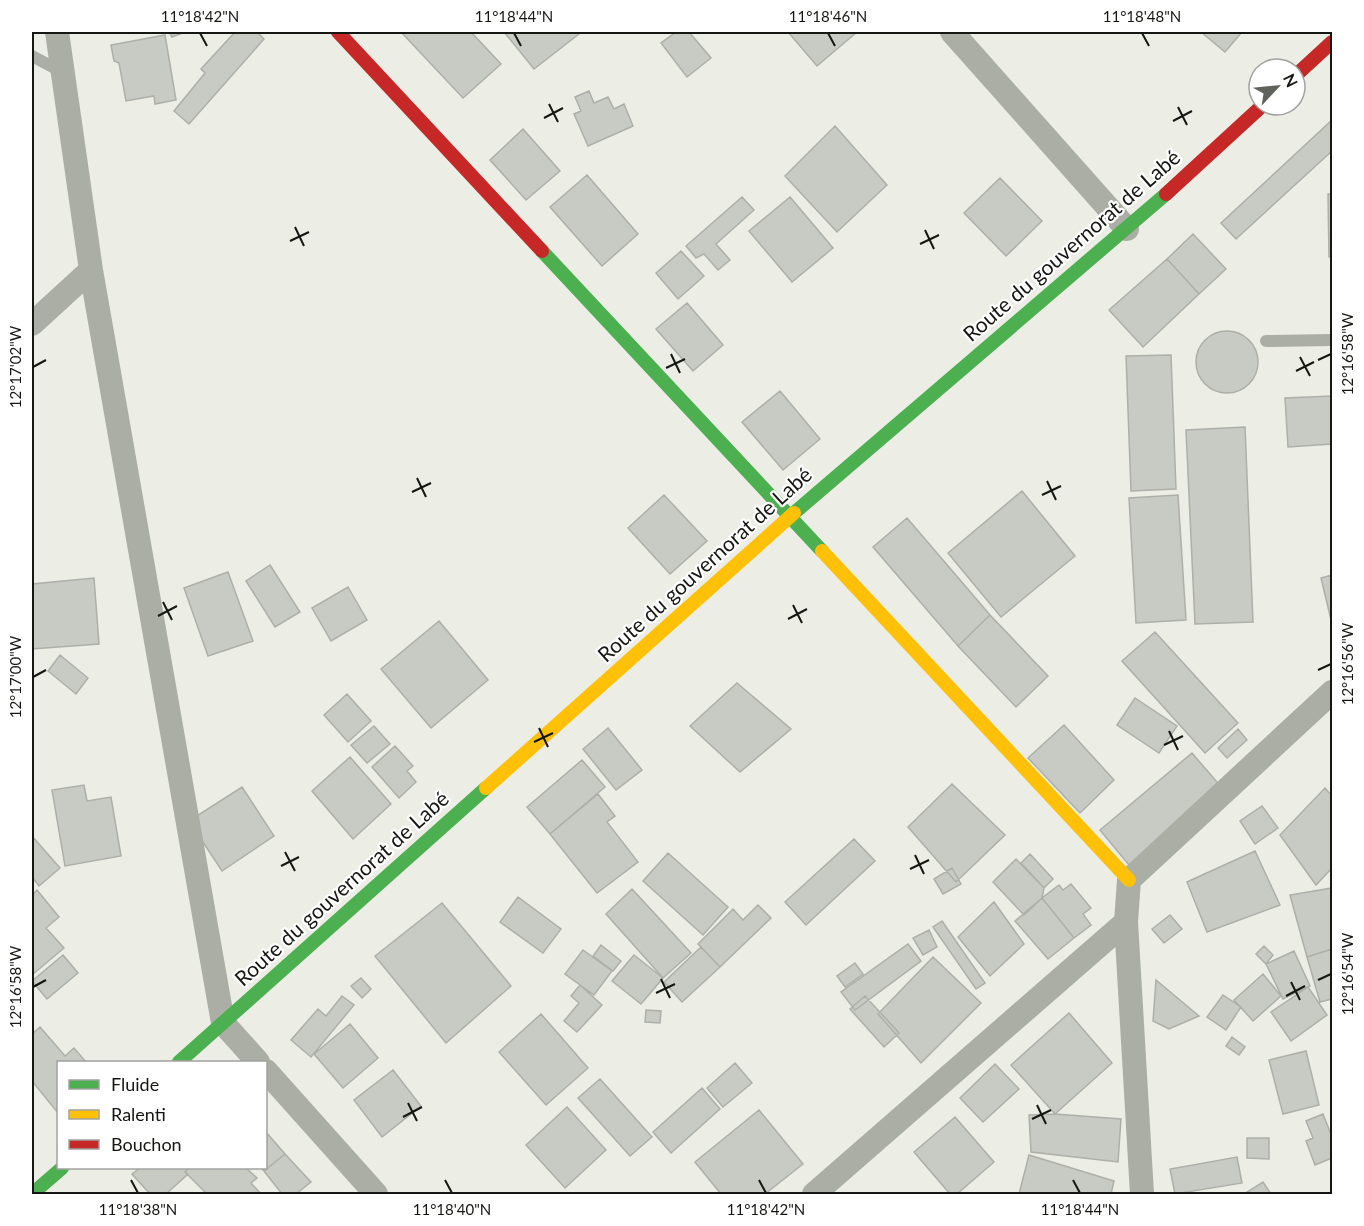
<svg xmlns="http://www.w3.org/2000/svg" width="1364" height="1226" font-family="Lato,sans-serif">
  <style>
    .building { fill: #c8cac4; stroke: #adafa8; stroke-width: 1.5 }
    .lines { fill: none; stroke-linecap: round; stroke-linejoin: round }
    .lane { stroke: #abaea5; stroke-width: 12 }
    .street { stroke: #abaea5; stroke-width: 24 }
    .fast { stroke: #4caf50; stroke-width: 14 }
    .slow { stroke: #ffc107; stroke-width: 14 }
    .jam { stroke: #c62828; stroke-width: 14 }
    .ticks { fill: none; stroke: #151712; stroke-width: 2 }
    .labels { text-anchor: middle; stroke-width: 4.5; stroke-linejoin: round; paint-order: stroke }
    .street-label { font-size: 21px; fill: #151712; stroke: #fff }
    .neatline { fill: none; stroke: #151712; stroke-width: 2 }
    .ticks-label { font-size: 15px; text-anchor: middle; fill: #151712 }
  </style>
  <rect width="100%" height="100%" fill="#eceee6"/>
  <!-- building -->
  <path class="building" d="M169 32H185L172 37Z
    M235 32H257L264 39 189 124 174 111 205 73 201 69Z
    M401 32H471L501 64 463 98Z
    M504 32H577L579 34 534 69Z
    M676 32H689L711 58 687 77 661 43Z
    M788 32H857L817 66Z
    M1201 32H1242L1225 52Z
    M165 35 176 100 155 104 154 96 126 101 119 63 114 61 111 45Z
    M589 91 594 103 608 97 614 109 624 104 633 126 588 146 574 114 581 111 575 97Z
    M1332 120V151L1236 239 1221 223Z
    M835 126 887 185 837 232 785 176Z
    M523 129 560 171 526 200 490 160Z
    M587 175 638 234 602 266 550 207Z
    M1000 178 1042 221 1006 256 964 213Z
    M1328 194H1332V257H1329Z
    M742 197 754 210 716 244 730 260 718 270 704 254 696 258 686 246Z
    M790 197 833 248 792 282 749 231Z
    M1193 234 1226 269 1199 294 1167 259Z
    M681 251 704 276 678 299 656 273Z
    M1167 259 1199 294 1143 347 1109 310Z
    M687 303 723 345 693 371 656 329Z
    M1196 362a31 31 0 1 1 62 0a31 31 0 1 1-62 0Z
    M1171 355 1176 489 1131 491 1126 356Z
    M780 391 820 439 783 470 742 422Z
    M1332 396V444L1288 447 1285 398Z
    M1245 427 1253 622 1195 624 1186 430Z
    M1022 491 1075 556 1001 617 948 553Z
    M664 495 707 541 670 574 628 528Z
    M1178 495 1186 620 1136 623 1129 498Z
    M907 518 990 615 958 646 873 547Z
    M270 565 300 612 275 627 246 581Z
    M228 572 253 641 208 656 184 588Z
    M1332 575V624L1321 578Z
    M94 578 99 644 32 649V584Z
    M348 587 367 620 331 641 312 608Z
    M990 615 1048 676 1016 707 958 646Z
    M439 621 488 680 431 728 381 669Z
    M1155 632 1238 723 1205 753 1122 661Z
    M60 655 88 678 76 694 48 671Z
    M737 683 791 729 740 772 690 726Z
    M347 694 371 721 348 742 324 715Z
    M1135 698 1177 726 1159 753 1117 725Z
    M1064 725 1114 780 1080 813 1028 758Z
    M374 726 390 744 367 763 351 745Z
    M608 728 642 770 616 790 583 749Z
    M1238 729 1247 740 1227 758 1218 748Z
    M395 746 413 766 407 771 416 782 399 798 372 767Z
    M1192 753 1222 788 1129 865 1100 830Z
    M350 757 391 804 353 839 312 791Z
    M582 760 605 787 550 834 527 807Z
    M952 784 1005 835 956 882 908 827Z
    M84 785 87 801 111 797 121 856 65 866 52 790Z
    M242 787 274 836 222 871 189 821Z
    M1325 788 1332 796V868L1316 885 1280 835Z
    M598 794 615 816 607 822 638 862 597 893 550 834Z
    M1262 806 1278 828 1255 844 1240 821Z
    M32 836 60 868 39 886 32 877Z
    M854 839 875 861 806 925 785 902Z
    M1255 851 1280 905 1207 932 1187 882Z
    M668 853 728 907 703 935 643 881Z
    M1030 854 1053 879 1044 888 1021 863Z
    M1016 859 1044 888 1042 898 1024 915 993 882Z
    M952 868 961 884 943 894 934 879Z
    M1071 884 1091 908 1083 914 1091 925 1074 938 1042 898 1059 885 1063 890Z
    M1332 888V949L1307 957 1290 895Z
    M632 889 691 953 663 978 606 914Z
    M37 890 59 917 46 928 64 948 32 975V895Z
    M518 897 561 929 543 953 500 922Z
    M1042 898 1074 938 1048 959 1015 921Z
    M994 902 1024 944 990 976 958 937Z
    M442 903 511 986 446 1043 375 956Z
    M758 905 771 918 720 967 698 944 733 909 743 920Z
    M1170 915 1182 929 1164 943 1152 929Z
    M942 921 985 983 976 989 933 927Z
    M929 930 937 947 923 955 913 938Z
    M908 944 921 961 855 1010 841 992Z
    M601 945 621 961 613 971 593 956Z
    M1264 946 1273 955 1266 964 1256 954Z
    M701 947 720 967 682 1002 664 982Z
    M1332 949V999L1320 1002 1307 957Z
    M583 950 612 971 594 995 565 974Z
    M1294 951 1310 986 1283 999 1266 964Z
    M63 955 78 973 47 999 32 981Z
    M634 955 663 978 641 1004 612 981Z
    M933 957 981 1003 921 1063 878 1014Z
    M855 963 863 974 845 987 837 976Z
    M1263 974 1281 996 1253 1021 1234 1000Z
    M361 978 371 989 362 998 351 986Z
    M1156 980 1199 1016 1169 1029 1153 1021Z
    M580 985 602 1005 577 1032 564 1021 579 1003 571 996Z
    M1308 987 1327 1015 1291 1041 1271 1012Z
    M1223 995 1241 1007 1226 1030 1207 1017Z
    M342 996 354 1005 311 1057 291 1040 318 1009 326 1016Z
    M865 996 899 1033 884 1047 850 1009Z
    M646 1010 661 1011 660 1023 645 1022Z
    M1069 1013 1112 1063 1055 1114 1011 1065Z
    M541 1014 588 1068 546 1105 499 1052Z
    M350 1024 378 1058 343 1088 314 1054Z
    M40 1027 65 1056 74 1048 86 1062H58V1113L32 1081V1034Z
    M1232 1037 1245 1047 1239 1055 1226 1046Z
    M1306 1051 1319 1105 1283 1114 1269 1060Z
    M735 1063 752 1083 723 1107 707 1088Z
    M995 1064 1019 1089 983 1122 960 1098Z
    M393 1070 421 1106 382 1137 354 1100Z
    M600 1079 652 1137 630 1156 578 1098Z
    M702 1088 720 1109 671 1153 653 1132Z
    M567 1107 606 1150 565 1188 526 1145Z
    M759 1110 803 1164 765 1194H721L695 1162Z
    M1055 1114 1121 1119 1118 1162 1031 1152 1029 1115Z
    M1323 1114 1332 1137V1158L1315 1165 1306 1141 1313 1138 1306 1121Z
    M955 1117 994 1162 957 1194H950L914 1152Z
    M266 1132 285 1154 264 1171 261 1168H266Z
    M1247 1138H1269V1159L1247 1158Z
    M285 1154 311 1182 296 1194H282L264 1171Z
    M1029 1155 1114 1181 1111 1194H1019Z
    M1237 1157 1242 1183 1175 1194 1170 1169Z
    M140 1168H189L185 1172 188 1174 166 1194H150L132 1174Z
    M189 1168H246L257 1178 251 1183 261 1194H207L185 1172Z
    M1263 1182 1271 1194H1244Z"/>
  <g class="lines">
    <!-- lane -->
    <path class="lane" d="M32 56 62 72
      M1266 341 1332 340"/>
    <!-- street -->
    <path class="street" d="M57 32 91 270 223 1023 258 1062
      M952 32 1127 229
      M32 324 91 270
      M266 1071 376 1194
      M814 1194 1126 922
      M1142 1194 1126 922 1129 880 1332 692"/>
    <!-- fast -->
    <path class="fast" d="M542 251 822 551
      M794 513 1166 194
      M179 1062 486 788
      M32 1194 62 1168"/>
    <!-- slow -->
    <path class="slow" d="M822 551 1129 880
      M486 788 794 513"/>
    <!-- jam -->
    <path class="jam" d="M338 32 542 251
      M1295 76 1332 42
      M1166 194 1263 105"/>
  </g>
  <!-- ticks -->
  <path class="ticks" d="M200 33 207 46M514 33 521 46M828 33 835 46M1142 33 1149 46M549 104 558 122M1178 107 1187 125M544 118 563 108M1173 121 1192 111M295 227 304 246M925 230 934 249M290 241 309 232M920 244 939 235M671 354 680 373M1300 357 1310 376M1318 360 1331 354M33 367 46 360M666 368 685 359M1296 371 1314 362M417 478 426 497M1047 481 1056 500M412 492 431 483M1042 495 1061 486M163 602 172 620M793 605 802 623M158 616 177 606M788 619 807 609M1318 670 1331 664M33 677 46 670M539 728 548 747M1169 731 1178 750M534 742 553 733M1164 745 1183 736M285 852 295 871M915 855 924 874M281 866 299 857M910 869 929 860M661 979 670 998M1318 980 1331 974M1291 982 1300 1000M33 987 46 980M656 993 675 984M1286 996 1305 986M408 1103 417 1121M1037 1105 1046 1124M403 1117 422 1107M1032 1119 1051 1110M131 1180 138 1193M445 1180 452 1193M759 1180 766 1193M1073 1180 1080 1193"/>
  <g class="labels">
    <!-- street labels -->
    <g class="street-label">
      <text transform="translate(1072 246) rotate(-41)" y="7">Route du gouvernorat de Labé</text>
      <text transform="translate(705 565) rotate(-42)" y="7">Route du gouvernorat de Labé</text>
      <text transform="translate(342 889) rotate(-42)" y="7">Route du gouvernorat de Labé</text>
    </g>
  </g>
  <!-- border -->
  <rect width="1364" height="1226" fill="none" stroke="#ffffff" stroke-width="66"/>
  <!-- legend -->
  <rect x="57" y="1061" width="210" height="108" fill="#ffffff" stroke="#a1a2a0" stroke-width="1.5"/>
  <rect x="69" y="1080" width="30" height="9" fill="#4caf50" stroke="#a1a2a0" stroke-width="1.5"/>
  <text x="111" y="1091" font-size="18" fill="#151712">Fluide</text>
  <rect x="69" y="1110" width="30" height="9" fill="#ffc107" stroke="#a1a2a0" stroke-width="1.5"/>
  <text x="111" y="1121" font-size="18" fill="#151712">Ralenti</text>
  <rect x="69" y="1140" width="30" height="9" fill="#c62828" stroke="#a1a2a0" stroke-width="1.5"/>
  <text x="111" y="1151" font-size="18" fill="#151712">Bouchon</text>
  <!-- north arrow -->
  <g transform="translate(1277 87) rotate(64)"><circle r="28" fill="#ffffff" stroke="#a1a2a0" stroke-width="1.5"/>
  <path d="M0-4.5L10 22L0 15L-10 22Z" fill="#60625c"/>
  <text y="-9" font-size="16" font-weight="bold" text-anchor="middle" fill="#151712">N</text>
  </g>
  <rect x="33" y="33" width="1298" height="1160" class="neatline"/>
  <g class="ticks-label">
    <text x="200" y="22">11°18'42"N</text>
    <text x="514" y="22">11°18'44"N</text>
    <text x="828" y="22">11°18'46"N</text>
    <text x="1142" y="22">11°18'48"N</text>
    <text transform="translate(1348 354) rotate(-90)" y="5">12°16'58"W</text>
    <text transform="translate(16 367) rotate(-90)" y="5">12°17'02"W</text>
    <text transform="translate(1348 664) rotate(-90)" y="5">12°16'56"W</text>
    <text transform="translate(16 677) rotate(-90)" y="5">12°17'00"W</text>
    <text transform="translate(1348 974) rotate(-90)" y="5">12°16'54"W</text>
    <text transform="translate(16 987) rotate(-90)" y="5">12°16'58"W</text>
    <text x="138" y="1215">11°18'38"N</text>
    <text x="452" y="1215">11°18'40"N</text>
    <text x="766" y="1215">11°18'42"N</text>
    <text x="1080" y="1215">11°18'44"N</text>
  </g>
</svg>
